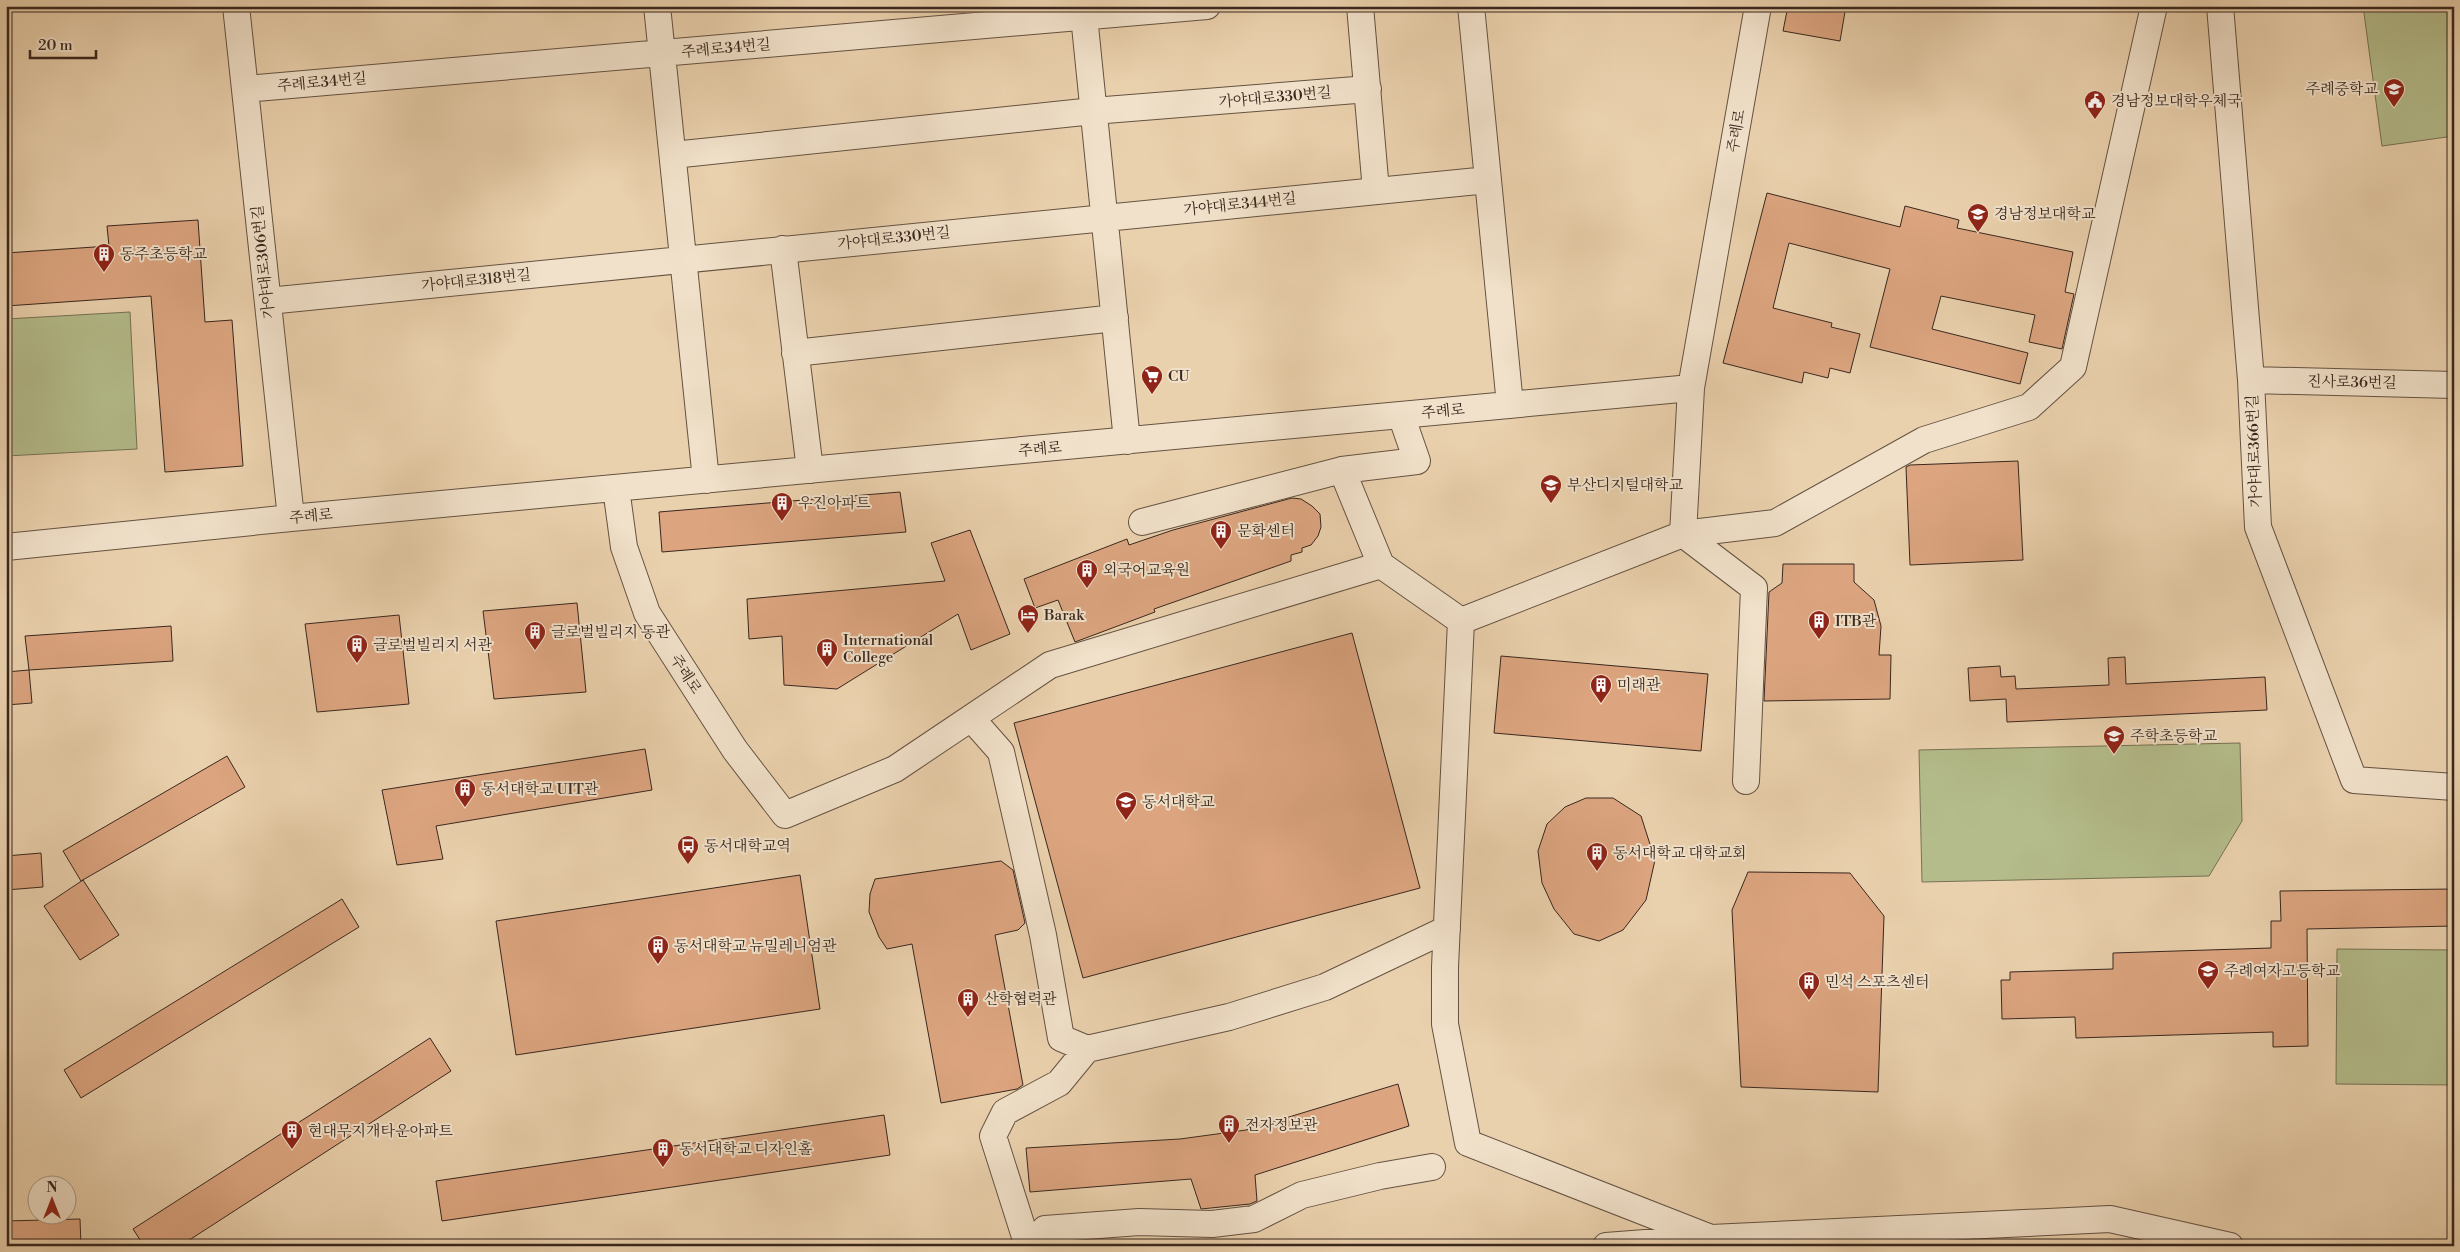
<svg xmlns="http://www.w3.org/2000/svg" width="2460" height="1252" font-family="'Libre Bodoni','Noto Serif KR',serif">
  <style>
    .green { fill: #b4bc8b; stroke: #767254 }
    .building { fill: #dca580; stroke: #39271e }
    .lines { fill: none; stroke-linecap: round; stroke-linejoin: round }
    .minor-casing { stroke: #655242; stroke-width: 28 }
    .minor { stroke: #f1e1ca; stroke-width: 26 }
    .labels { text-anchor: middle; stroke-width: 4; stroke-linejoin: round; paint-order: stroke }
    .street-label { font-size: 15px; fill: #39271e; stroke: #f1e1ca }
    .poi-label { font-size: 15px; fill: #39271e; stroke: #f1e1ca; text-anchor: start }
  </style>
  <rect width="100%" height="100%" fill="#ead1ad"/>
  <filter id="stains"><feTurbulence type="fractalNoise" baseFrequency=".004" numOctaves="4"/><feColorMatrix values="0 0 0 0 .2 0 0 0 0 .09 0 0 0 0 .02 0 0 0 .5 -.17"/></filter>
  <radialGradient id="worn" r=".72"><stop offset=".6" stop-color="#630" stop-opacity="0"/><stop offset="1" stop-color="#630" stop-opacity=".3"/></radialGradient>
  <!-- green -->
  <path class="green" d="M2363 6H2454V136L2382 146Z
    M130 312 137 449 6 456V319Z
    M2240 743 2242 821 2209 876 1922 882 1919 750Z
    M2337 949 2454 950V1085L2336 1084Z"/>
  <!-- building -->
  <path class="building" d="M1788 6H1846L1840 41 1783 31Z
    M1767 193 1900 227 1905 206 1959 220 1957 228 2073 252 2065 292 2074 294 2062 349 2029 342 2035 315 1941 296 1932 329 2028 353 2020 384 1870 347 1890 269 1789 243 1773 308 1832 323 1831 327 1860 334 1850 373 1830 368 1828 378 1804 372 1802 383 1723 363Z
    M198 220 205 322 232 320 243 466 165 472 151 296 6 306V253L109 246 107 226Z
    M2018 461 2023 560 1910 565 1906 467 1910 465Z
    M900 492 906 532 662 552 659 512Z
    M1292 498 1301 499 1312 506 1320 514 1321 527 1318 536 1311 545 1302 548V552L1291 555V561L1154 609 1155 612 1075 642 1058 600 1035 608 1024 579 1127 539 1129 545 1173 530Z
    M970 530 1010 634 971 650 958 614 837 689 784 685 782 636 749 639 747 599 945 581 931 543Z
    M1783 564H1854V582L1874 600 1881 626 1879 655H1891L1890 699 1764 701 1769 592 1782 583Z
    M577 603 586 692 494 699 483 611Z
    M399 615 409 704 317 712 305 624Z
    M171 626 173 661 29 670 25 636Z
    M1352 633 1420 888 1083 978 1014 723Z
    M1501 656 1708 674 1701 751 1494 733Z
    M2125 657 2126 684 2265 677 2267 710 2007 722 2006 699 1970 701 1968 668 2000 666 2001 677 2015 676 2016 689 2109 685 2108 658Z
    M29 670 32 703 6 705V672Z
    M645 749 652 790 436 826 443 859 397 865 382 790Z
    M227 756 245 787 81 881 63 851Z
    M1586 798H1613L1641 816 1655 860 1646 900 1623 930 1599 941 1574 934 1554 909 1542 883 1538 851 1547 824 1565 807Z
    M41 853 43 887 6 890V856Z
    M1001 861 1013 870 1025 923 1018 930 995 935 1023 1085 1017 1089 941 1103 912 944 887 949 879 937 869 912 870 894 875 879Z
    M1748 872 1850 873 1884 916 1878 1092 1741 1087 1732 910Z
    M800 875 820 1009 516 1055 496 921Z
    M83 880 119 935 80 960 44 906Z
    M2454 889V926L2307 929 2308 1046 2273 1047V1032L2076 1038 2075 1017 2002 1019 2001 980H2010V972L2113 969V953L2271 948V921H2281L2280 891Z
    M342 899 359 927 81 1098 64 1070Z
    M430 1038 451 1071 180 1246H144L133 1229Z
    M1398 1084 1409 1126 1255 1175 1257 1201 1250 1204 1201 1209 1191 1179 1030 1192 1026 1148 1180 1139 1246 1130Z
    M884 1115 890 1155 442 1221 436 1181Z
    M80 1219 81 1246H6V1221Z"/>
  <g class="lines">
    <!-- minor casing -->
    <g class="minor-casing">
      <path id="minor" d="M236 6 291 518
        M657 6 706 480
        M1083 6 1127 441
        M1360 6 1376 191
        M1471 6 1510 405
        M2220 6 2251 380 2258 527 2354 780 2454 787
        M245 89 1207 6
        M673 155 1093 111 1368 89
        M783 249 810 470
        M268 301 1488 180
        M795 353 1115 318
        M2251 380 2454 385
        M616 488 624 547 647 613 735 750 785 815 895 769 1050 665 1381 565 1461 621 1445 967V1024L1468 1143 1711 1238
        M1142 522 1342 470
        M1683 534 1691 388 1758 6
        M1683 534 1754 588 1746 781
        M6 547 291 518 1691 388
        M1381 565 1342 470 1417 461 1401 415
        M1461 621 1683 534 1775 523 1924 440 2029 407 2073 367 2154 6
        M971 718 1001 752 1043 935 1061 1038 1087 1049 1059 1083 1005 1112 993 1136 1028 1246
        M1087 1049 1229 1017 1325 987 1447 929
        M1032 1246 1045 1229 1139 1222 1212 1224 1254 1219 1302 1195 1380 1176 1432 1167
        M1606 1246 1711 1238 2110 1219 2230 1246"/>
    </g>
    <!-- minor -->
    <use href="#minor" class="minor"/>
  </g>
  <!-- icons -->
  <defs>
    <g id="school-pin" transform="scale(1.125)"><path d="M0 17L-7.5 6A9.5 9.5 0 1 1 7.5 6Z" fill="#8f2418" stroke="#f1e1ca"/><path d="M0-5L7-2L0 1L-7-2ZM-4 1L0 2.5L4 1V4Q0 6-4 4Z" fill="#fff"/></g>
    <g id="civic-pin" transform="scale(1.125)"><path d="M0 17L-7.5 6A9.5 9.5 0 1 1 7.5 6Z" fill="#8f2418" stroke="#f1e1ca"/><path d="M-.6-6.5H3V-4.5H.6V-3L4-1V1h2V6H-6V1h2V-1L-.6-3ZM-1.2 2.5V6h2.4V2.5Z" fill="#fff"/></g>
    <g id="university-pin" transform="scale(1.125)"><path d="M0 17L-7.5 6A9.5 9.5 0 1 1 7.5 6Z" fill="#8f2418" stroke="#f1e1ca"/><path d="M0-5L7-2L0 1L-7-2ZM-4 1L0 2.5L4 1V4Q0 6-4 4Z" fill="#fff"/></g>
    <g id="building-pin" transform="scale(1.125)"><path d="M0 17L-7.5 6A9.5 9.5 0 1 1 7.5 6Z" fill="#8f2418" stroke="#f1e1ca"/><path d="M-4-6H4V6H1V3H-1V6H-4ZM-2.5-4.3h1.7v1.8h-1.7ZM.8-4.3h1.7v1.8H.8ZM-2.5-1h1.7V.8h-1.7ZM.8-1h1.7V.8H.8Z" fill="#fff"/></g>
    <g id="supermarket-pin" transform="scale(1.125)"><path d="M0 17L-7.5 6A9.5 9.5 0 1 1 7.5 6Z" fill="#8f2418" stroke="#f1e1ca"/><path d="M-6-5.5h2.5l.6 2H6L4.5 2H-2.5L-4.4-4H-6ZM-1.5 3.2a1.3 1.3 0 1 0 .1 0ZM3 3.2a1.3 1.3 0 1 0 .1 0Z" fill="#fff"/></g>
    <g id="hotel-pin" transform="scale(1.125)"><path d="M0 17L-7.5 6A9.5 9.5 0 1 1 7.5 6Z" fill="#8f2418" stroke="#f1e1ca"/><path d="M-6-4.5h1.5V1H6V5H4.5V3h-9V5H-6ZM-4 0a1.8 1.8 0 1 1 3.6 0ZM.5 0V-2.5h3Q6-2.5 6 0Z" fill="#fff"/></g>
    <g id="bus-pin" transform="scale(1.125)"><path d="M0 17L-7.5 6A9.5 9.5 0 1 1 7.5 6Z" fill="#8f2418" stroke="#f1e1ca"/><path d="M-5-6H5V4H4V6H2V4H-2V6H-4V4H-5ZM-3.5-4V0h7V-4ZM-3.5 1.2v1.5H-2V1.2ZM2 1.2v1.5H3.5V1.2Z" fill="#fff"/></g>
  </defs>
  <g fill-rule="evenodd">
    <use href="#school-pin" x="2394" y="89"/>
    <use href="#civic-pin" x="2095" y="101"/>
    <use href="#university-pin" x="1978" y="214"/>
    <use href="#building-pin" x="104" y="254"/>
    <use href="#supermarket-pin" x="1152" y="376"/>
    <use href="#university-pin" x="1551" y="485"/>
    <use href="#building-pin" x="782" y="503"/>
    <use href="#building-pin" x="1221" y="531"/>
    <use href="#building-pin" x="1087" y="570"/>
    <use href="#hotel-pin" x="1028" y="615"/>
    <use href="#building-pin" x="1819" y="621"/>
    <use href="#building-pin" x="535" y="632"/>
    <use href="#building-pin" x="357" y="645"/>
    <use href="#building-pin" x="827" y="649"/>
    <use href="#building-pin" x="1601" y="685"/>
    <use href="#school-pin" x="2114" y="736"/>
    <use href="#building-pin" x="465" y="789"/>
    <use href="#university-pin" x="1126" y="802"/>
    <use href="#bus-pin" x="688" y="846"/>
    <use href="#building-pin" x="1597" y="853"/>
    <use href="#building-pin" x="658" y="946"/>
    <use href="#school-pin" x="2208" y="971"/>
    <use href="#building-pin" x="1809" y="982"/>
    <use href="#building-pin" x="968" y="999"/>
    <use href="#building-pin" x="1229" y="1125"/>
    <use href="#building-pin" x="292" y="1131"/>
    <use href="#building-pin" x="663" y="1149"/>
  </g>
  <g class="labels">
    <!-- street labels -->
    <g class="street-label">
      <text transform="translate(726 48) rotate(-5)" y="5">주례로34번길</text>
      <text transform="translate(322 82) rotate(-5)" y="5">주례로34번길</text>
      <text transform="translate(1275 97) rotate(-5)" y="5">가야대로330번길</text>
      <text transform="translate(1736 131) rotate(-80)" y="5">주례로</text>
      <text transform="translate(1240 204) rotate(-6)" y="5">가야대로344번길</text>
      <text transform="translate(894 238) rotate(-6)" y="5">가야대로330번길</text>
      <text transform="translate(263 262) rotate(-96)" y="5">가야대로306번길</text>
      <text transform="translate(476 280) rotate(-6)" y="5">가야대로318번길</text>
      <text transform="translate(2352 382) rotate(1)" y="5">진사로36번길</text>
      <text transform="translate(1443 411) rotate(-5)" y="5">주례로</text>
      <text transform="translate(1040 449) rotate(-5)" y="5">주례로</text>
      <text transform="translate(2254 451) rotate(-92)" y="5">가야대로366번길</text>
      <text transform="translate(311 516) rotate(-5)" y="5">주례로</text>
      <text transform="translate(686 674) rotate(57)" y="5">주례로</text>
    </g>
    <!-- poi labels -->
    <g class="poi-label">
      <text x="2378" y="94" text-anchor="end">주례중학교</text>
      <text x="2111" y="106">경남정보대학우체국</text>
      <text x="1994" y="219">경남정보대학교</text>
      <text x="120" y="259">동주초등학교</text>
      <text x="1168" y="381">CU</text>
      <text x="1567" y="490">부산디지털대학교</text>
      <text x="798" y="508">우진아파트</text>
      <text x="1237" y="536">문화센터</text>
      <text x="1103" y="575">외국어교육원</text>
      <text x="1044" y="620">Barak</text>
      <text x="1835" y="626">ITB관</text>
      <text x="551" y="637">글로벌빌리지 동관</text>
      <text x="843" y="645">International<tspan x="843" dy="17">College</tspan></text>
      <text x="373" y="650">글로벌빌리지 서관</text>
      <text x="1617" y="690">미래관</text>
      <text x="2130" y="741">주학초등학교</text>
      <text x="481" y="794">동서대학교 UIT관</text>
      <text x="1142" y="807">동서대학교</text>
      <text x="704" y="851">동서대학교역</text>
      <text x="1613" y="858">동서대학교 대학교회</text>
      <text x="674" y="951">동서대학교 뉴밀레니엄관</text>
      <text x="2224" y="976">주례여자고등학교</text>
      <text x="1825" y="987">민석 스포츠센터</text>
      <text x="984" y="1004">산학협력관</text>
      <text x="1245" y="1130">전자정보관</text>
      <text x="308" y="1136">현대무지개타운아파트</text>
      <text x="679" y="1154">동서대학교 디자인홀</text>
    </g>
  </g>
  <!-- margin -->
  <rect width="2460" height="1252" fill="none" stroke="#ead1ad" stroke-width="25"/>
  <rect x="8" y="8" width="2445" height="1237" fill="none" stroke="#39271e" stroke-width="2.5"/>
  <rect x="12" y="12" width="2435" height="1227" fill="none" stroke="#39271e"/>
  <!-- north arrow -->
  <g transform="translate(52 1200)"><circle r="24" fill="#f1e1ca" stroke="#a79785"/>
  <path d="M0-4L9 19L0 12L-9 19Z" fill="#8f2418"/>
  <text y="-8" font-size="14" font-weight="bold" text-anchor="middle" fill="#39271e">N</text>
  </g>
  <!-- scale -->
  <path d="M30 50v8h66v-8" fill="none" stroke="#39271e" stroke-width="2.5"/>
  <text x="38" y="50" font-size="15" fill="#39271e" stroke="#f1e1ca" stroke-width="4" paint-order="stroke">20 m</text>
  <rect width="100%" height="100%" filter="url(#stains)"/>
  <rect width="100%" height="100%" fill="url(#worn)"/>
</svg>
